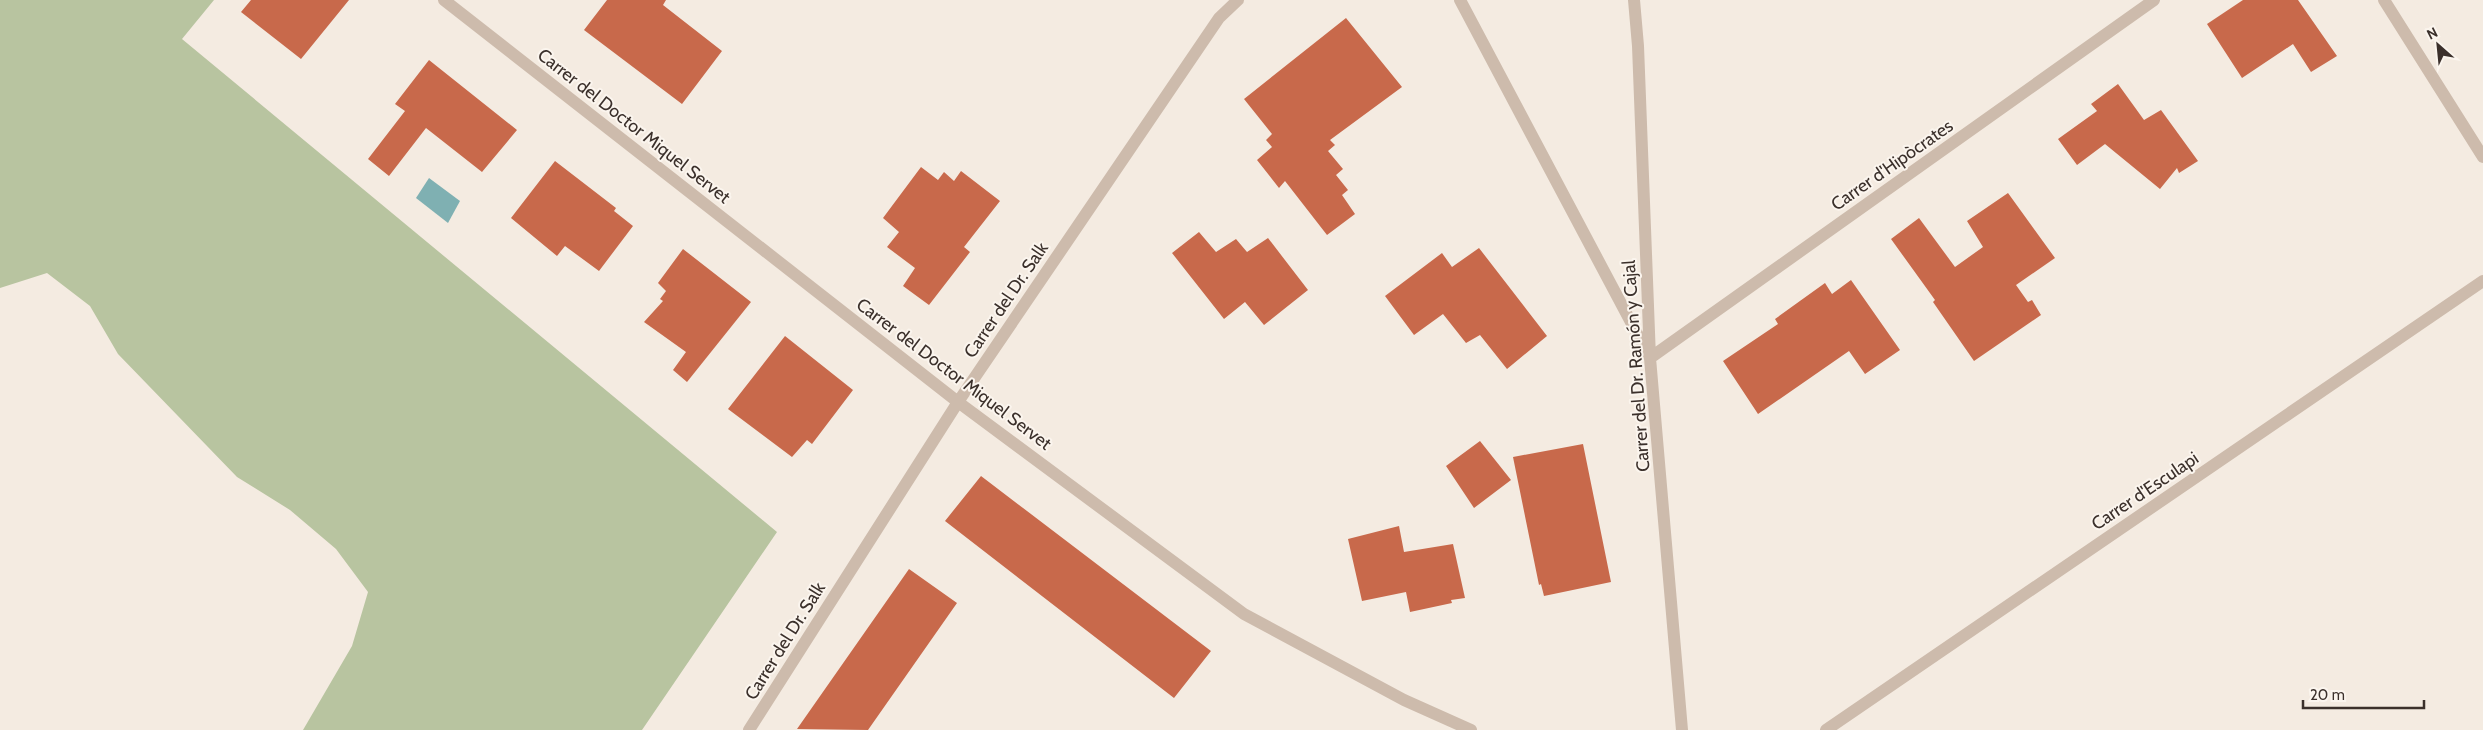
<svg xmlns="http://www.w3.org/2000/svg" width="2483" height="730" font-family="Cabin,sans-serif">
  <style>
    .green { fill: #b8c4a0 }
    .water { fill: #7fb0b2 }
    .building { fill: #c8694b }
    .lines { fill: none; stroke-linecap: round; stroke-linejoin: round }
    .street { stroke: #cdbbac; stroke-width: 12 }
    .labels { text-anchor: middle; stroke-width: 4; stroke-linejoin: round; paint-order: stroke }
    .street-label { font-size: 18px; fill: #3b302b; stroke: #fbf5ee }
  </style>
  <rect width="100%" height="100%" fill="#f4ebe1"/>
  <!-- green -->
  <path class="green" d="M0 0H214L182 39 777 532 642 730H303L352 646 368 592 336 549 290 510 237 477 118 354 90 306 47 273 0 288Z"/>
  <!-- water -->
  <path class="water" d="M429 178 460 201 448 223 416 198Z"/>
  <!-- building -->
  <path class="building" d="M251 0H349L301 59 241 12Z
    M607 0H666L663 5 722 51 682 104 584 30Z
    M2243 0H2298L2337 56 2311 72 2293 44 2242 78 2207 24Z
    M1346 18 1402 87 1330 140 1335 145 1328 151 1343 169 1336 175 1348 190 1342 195 1355 214 1327 235 1285 181 1279 188 1257 160 1272 147 1266 140 1272 134 1244 99Z
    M429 60 517 130 482 172 426 128 389 176 368 159 405 111 395 104Z
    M2118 84 2144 120 2161 110 2198 161 2179 173 2177 168 2160 189 2105 144 2077 165 2058 139 2097 111 2091 104Z
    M555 161 616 208 614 211 633 226 599 271 565 246 557 256 511 218Z
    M921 167 938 180 944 172 954 181 961 171 1000 201 964 247 970 252 929 305 903 286 915 268 887 247 899 232 883 218Z
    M2008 193 2055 258 2016 285 2028 302 2032 300 2041 315 1974 361 1933 302 1935 300 1891 239 1919 218 1955 267 1983 247 1967 221Z
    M1199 232 1216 252 1236 239 1247 252 1268 238 1308 290 1264 325 1245 302 1224 319 1172 253Z
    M1479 248 1547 336 1507 369 1480 335 1466 343 1443 314 1414 335 1385 296 1442 253 1452 267Z
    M683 249 751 302 687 382 673 370 686 352 644 322 663 301 660 299 666 291 658 283Z
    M1851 280 1900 350 1865 374 1849 351 1758 414 1723 361 1778 324 1775 319 1825 283 1832 294Z
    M785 336 853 390 812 444 807 440 792 457 728 409Z
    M1480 441 1511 480 1474 508 1446 466Z
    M1583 444 1611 582 1544 596 1541 584 1539 585 1513 457Z
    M981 476 1211 651 1174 698 945 521Z
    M1399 526 1404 552 1453 544 1465 598 1451 600 1452 603 1410 612 1406 592 1362 601 1348 539Z
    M909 569 957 603 868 730 797 729Z"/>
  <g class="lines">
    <!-- street -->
    <path class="street" d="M444 0 958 402 1244 614 1404 700 1471 730
      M1460 0 1650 358 2154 0
      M1634 0 1638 46 1650 358 1682 730
      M2384 0 2483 157
      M749 730 958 402 1219 18 1238 0
      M1826 730 2483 281"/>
  </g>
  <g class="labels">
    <!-- street labels -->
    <g class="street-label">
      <text transform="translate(634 126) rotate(38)" y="6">Carrer del Doctor Miquel Servet</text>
      <text transform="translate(1892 165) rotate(-35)" y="6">Carrer d'Hipòcrates</text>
      <text transform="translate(1006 300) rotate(-56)" y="6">Carrer del Dr. Salk</text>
      <text transform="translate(1636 366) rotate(-94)" y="6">Carrer del Dr. Ramón y Cajal</text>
      <text transform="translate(954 374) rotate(37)" y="6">Carrer del Doctor Miquel Servet</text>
      <text transform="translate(2145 491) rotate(-34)" y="6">Carrer d'Esculapi</text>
      <text transform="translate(785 641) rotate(-58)" y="6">Carrer del Dr. Salk</text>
    </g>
  </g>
  <!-- north arrow -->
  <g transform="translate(2438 45) rotate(333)" stroke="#fbf5ee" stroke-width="4" paint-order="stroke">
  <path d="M0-4L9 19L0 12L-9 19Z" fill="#3b302b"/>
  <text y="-8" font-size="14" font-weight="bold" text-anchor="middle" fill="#3b302b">N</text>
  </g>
  <!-- scale -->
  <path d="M2303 700v8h121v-8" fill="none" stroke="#3b302b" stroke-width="2.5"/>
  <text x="2310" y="700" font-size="15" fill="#3b302b" stroke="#fbf5ee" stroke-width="4" paint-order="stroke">20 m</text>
</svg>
